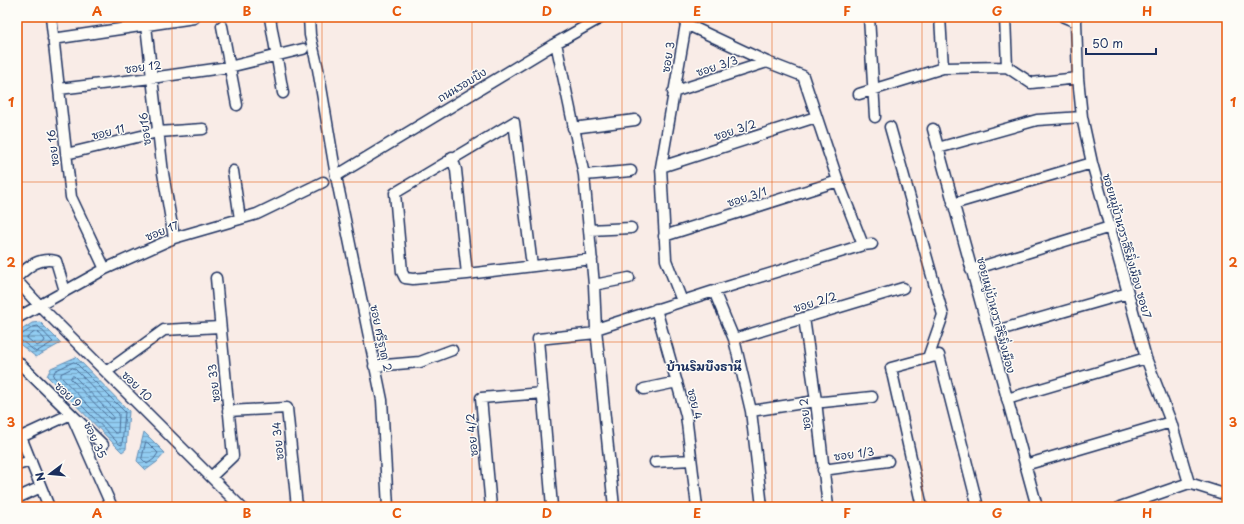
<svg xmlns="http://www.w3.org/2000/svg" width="1244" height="524" font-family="'Playpen Sans','Playpen Sans Thai',sans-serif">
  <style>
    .water { fill: url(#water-rules); stroke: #628db6 }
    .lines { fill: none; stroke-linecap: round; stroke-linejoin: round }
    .shore { stroke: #4a6e99; stroke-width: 1 }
    .minor-casing { stroke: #1b2f5e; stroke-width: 13 }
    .minor { stroke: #fdfcf7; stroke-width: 10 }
    .grid { fill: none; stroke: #e8590c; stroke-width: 1; stroke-opacity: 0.55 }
    .labels { text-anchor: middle; stroke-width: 3; stroke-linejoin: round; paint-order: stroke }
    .street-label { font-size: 11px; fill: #1b2f5e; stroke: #fdfcf7 }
    .neighbourhood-label { font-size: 12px; font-weight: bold; fill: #1b2f5e; stroke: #fdfcf7 }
    .neatline { fill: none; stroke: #e8590c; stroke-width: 1.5 }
    .grid-label { font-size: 13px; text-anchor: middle; font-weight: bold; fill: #e8590c }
  </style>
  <defs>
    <pattern id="water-rules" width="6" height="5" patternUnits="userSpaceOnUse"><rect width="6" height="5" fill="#91ccf1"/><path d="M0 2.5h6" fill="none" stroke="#76a6c6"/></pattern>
  </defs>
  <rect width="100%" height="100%" fill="#f9ece7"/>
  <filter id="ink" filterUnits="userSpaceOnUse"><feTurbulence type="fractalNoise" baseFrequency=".025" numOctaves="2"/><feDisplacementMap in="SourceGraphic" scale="8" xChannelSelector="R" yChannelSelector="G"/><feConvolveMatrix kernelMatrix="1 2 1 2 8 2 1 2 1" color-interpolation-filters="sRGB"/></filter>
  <g filter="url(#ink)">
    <!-- water -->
    <path class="water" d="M40 322 61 343 36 357 17 342V333L32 323Z
      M76 357 129 411 126 449 122 452 47 376 51 368Z
      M144 432 165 453 157 462 146 470 137 461Z"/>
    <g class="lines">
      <!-- shore -->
      <path class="shore" d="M35 332H38L45 340 44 342 37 346 27 338Z
        M17 336 18 337 33 327 38 326 53 342 36 352 18 338 17 339
        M74 362 76 363 125 412 122 445 119 444 53 376 55 371Z
        M73 368 75 369 119 414 118 433H115L61 377V374Z
        M72 376H74L113 416V419H110L71 379Z
        M146 442 148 443 158 453 154 459 147 464 142 459Z"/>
      <!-- minor casing -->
      <g class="minor-casing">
        <path id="minor" d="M51 17 71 197 105 269
          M145 17 163 173 174 238
          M309 17 310 35 318 69 336 176 382 400 388 507
          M869 17 875 117
          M940 17 943 68
          M1005 17 1007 67
          M1064 17 1076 22 1078 78 1082 117
          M270 18 283 93
          M222 26 237 105
          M53 39 194 18
          M556 43 584 175 594 285 596 329 614 507
          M59 89 151 78 229 67 303 49
          M673 92 767 62
          M859 94 943 68 1007 67 1031 83 1078 78
          M890 127 943 315 928 358
          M573 128 635 120
          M933 129 1037 507
          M938 148 1037 120 1082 117 1092 163 1146 358 1171 422 1189 483 1227 495
          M66 154 158 132 203 129
          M452 157 456 170 467 274
          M661 167 816 117
          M233 171 240 219
          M584 175 631 171
          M336 176 556 43 602 17
          M953 204 1092 163
          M589 230 631 228
          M664 236 838 181
          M532 266 514 122 395 193 402 272 405 278 413 279 467 274 592 259
          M971 270 1110 227
          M17 277C29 266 39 257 56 261L65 291
          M17 281 39 305 241 507
          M594 285 629 278
          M714 291 734 339 751 411 762 507
          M682 301 666 260 661 167 686 24 767 62 803 76 838 181 863 245
          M656 309 686 415 697 507
          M17 318 105 269 174 238 257 214 323 182
          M804 318 816 401 828 507
          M596 329 714 291 863 245 872 244
          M989 333 1128 293
          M734 339 903 288
          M17 361 103 445
          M374 366 420 362 452 350
          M106 372 164 330 220 327
          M644 389 677 382
          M1007 399 1146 358
          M228 411 287 408 297 507
          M751 411 816 401 823 402 872 397
          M17 436 21 437 71 414 112 507
          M21 437 49 507
          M655 462 691 460
          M17 465 31 461
          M1025 465 1171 422
          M823 470 888 461
          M211 477 233 456 216 278
          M17 498 41 487
          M491 507 481 398 543 393
          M552 507 538 339 596 333
          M922 507 891 368 939 355 978 507
          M1120 507 1189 483"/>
      </g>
      <!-- minor -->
      <use href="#minor" class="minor"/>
    </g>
  </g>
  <!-- grid -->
  <path class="grid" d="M172 17V507M322 17V507M472 17V507M622 17V507M772 17V507M922 17V507M1072 17V507M17 182H1227M17 342H1227"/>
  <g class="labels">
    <!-- street labels -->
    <g class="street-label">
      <text transform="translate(668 57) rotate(-80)" y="4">ซอย 3</text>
      <text transform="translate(717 66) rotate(-18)" y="4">ซอย 3/3</text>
      <text transform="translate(143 67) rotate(-7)" y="4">ซอย 12</text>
      <text transform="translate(462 85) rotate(-31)" y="4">ถนนรอบบึง</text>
      <text transform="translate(145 129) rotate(-97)" y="4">ซอย16</text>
      <text transform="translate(735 130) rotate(-18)" y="4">ซอย 3/2</text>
      <text transform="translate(108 132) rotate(-13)" y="4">ซอย 11</text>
      <text transform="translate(53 148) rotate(-96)" y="4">ซอย 16</text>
      <text transform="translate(747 197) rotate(-18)" y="4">ซอย 3/1</text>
      <text transform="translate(162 231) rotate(-21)" y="4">ซอย 17</text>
      <text transform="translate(1127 246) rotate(74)" y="4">ซอยหมู่บ้านวราสิริมิ่งเมือง ซอย7</text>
      <text transform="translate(815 302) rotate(-17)" y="4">ซอย 2/2</text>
      <text transform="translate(996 315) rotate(75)" y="4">ซอยหมู่บ้านวราสิริมิ่งเมือง</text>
      <text transform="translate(381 338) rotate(78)" y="4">ซอย ศรีฐาตุ 2</text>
      <text transform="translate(214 383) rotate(-96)" y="4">ซอย 33</text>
      <text transform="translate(137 386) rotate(45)" y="4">ซอย 10</text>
      <text transform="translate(68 395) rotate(44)" y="4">ซอย 9</text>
      <text transform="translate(695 404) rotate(77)" y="4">ซอย 4</text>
      <text transform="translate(805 414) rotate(-96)" y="4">ซอย 2</text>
      <text transform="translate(472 435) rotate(-95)" y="4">ซอย 4/2</text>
      <text transform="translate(95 440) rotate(66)" y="4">ซอย 35</text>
      <text transform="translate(278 441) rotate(-95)" y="4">ซอย 34</text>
      <text transform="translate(854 454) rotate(-8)" y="4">ซอย 1/3</text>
    </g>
    <!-- neighbourhood labels -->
    <g class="neighbourhood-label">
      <text x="704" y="371">บ้านริมบึงธานี</text>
    </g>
  </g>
  <!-- margin -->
  <rect width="1244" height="524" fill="none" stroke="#fdfcf7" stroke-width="44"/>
  <!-- north arrow -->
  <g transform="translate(50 474) rotate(254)" stroke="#fdfcf7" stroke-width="3" paint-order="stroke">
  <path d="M0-3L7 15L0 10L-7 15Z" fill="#1b2f5e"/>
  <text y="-6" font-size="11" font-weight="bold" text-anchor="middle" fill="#1b2f5e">N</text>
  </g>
  <!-- scale -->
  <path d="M1086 48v6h70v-6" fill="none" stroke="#1b2f5e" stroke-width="2"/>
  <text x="1092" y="48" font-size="12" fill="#1b2f5e" stroke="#fdfcf7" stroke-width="3" paint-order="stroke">50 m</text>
  <rect x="22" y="22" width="1200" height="480" class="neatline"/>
  <g class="grid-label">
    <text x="97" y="16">A</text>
    <text x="247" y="16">B</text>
    <text x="397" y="16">C</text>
    <text x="547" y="16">D</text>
    <text x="697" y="16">E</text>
    <text x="847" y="16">F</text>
    <text x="997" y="16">G</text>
    <text x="1147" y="16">H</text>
    <text x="11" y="107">1</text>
    <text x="1233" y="107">1</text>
    <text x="11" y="267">2</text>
    <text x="1233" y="267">2</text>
    <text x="11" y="427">3</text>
    <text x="1233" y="427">3</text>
    <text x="97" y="518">A</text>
    <text x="247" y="518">B</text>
    <text x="397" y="518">C</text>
    <text x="547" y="518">D</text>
    <text x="697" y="518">E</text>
    <text x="847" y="518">F</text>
    <text x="997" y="518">G</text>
    <text x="1147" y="518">H</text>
  </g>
</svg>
